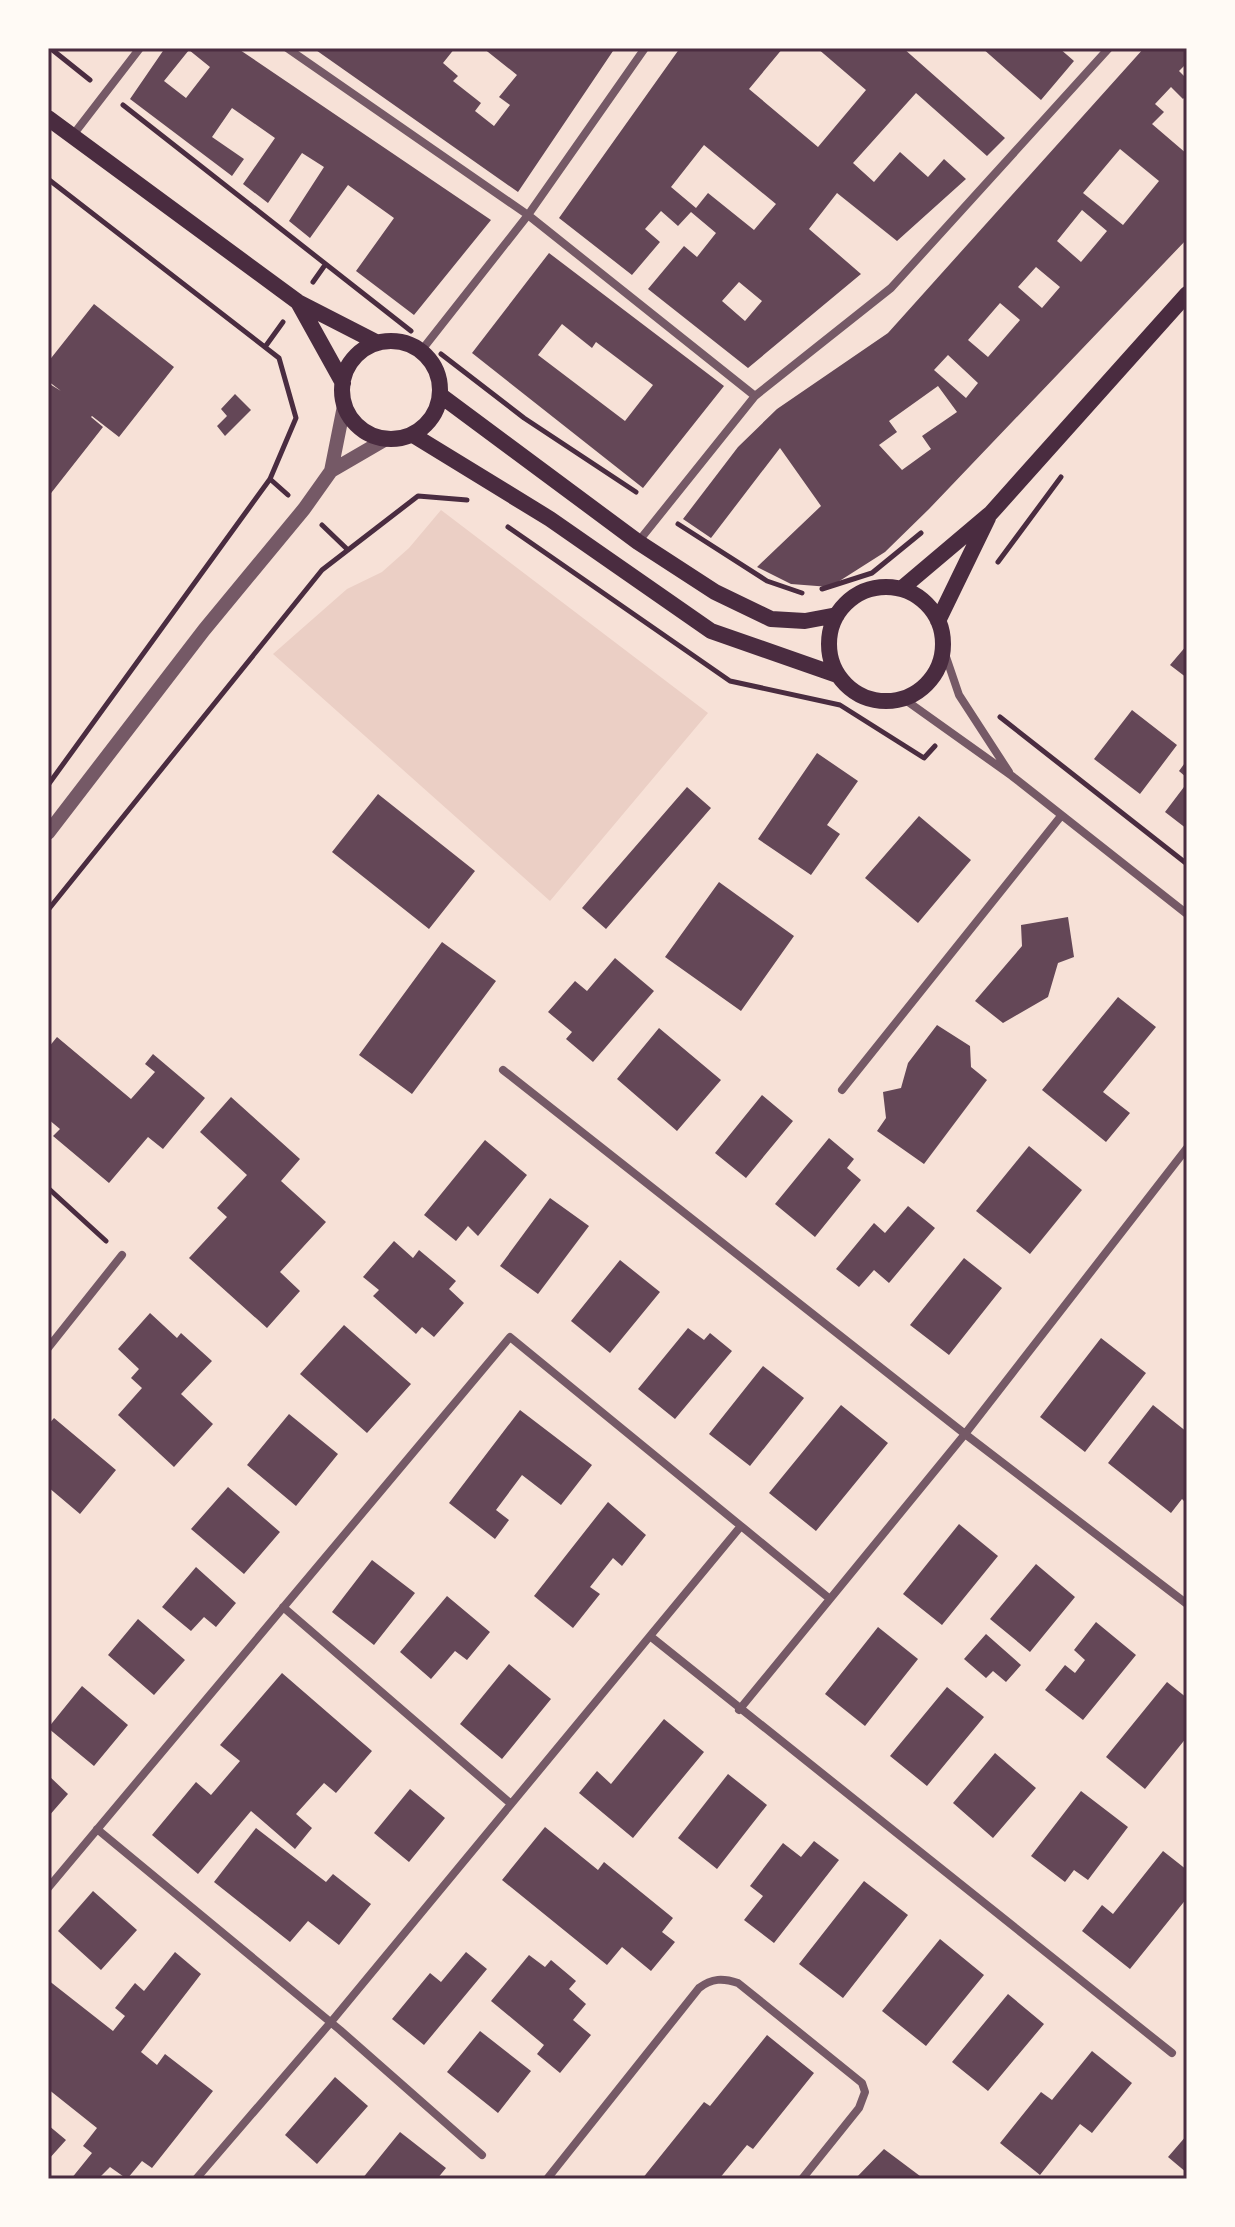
<svg xmlns="http://www.w3.org/2000/svg" width="1235" height="2227" font-family="Roboto,sans-serif">
  <style>
    .green { fill: #ebcfc5 }
    .building { fill: #644757; fill-rule: evenodd }
    .lines { fill: none; stroke-linecap: round; stroke-linejoin: round }
    .path { stroke: #4a2c40; stroke-width: 5 }
    .minor { stroke: #755966; stroke-width: 8 }
    .tertiary { stroke: #755966; stroke-width: 14 }
    .secondary { stroke: #4a2c40; stroke-width: 16 }
    .neatline { fill: none; stroke: #4a2c40; stroke-width: 3 }
  </style>
  <rect width="100%" height="100%" fill="#f7e1d7"/>
  <!-- green -->
  <path class="green" d="M441 510 708 713 550 901 273 654 347 589 382 572 409 548Z"/>
  <!-- building -->
  <path class="building" d="M165 48H237L491 220 414 315 356 271 394 218 348 185 310 238 289 221 324 167 302 153 268 203 243 184 275 138 232 108 212 137 244 159 232 176 130 99ZM189 50 210 67 186 98 164 81Z
    M313 48H455L443 63 458 76 453 81 481 103 475 111 494 126 510 105 499 97 517 75 483 48H615L518 192Z
    M680 48H783L749 89 818 147 866 90 817 48H903L1005 138 987 156 916 93 853 163 874 182 900 152 928 177 944 159 966 179 897 241 837 193 809 229 861 274 748 368 648 289 684 246 697 257 716 233 691 212 678 226 661 211 645 229 660 242 632 275 559 218ZM704 145 776 204 754 230 708 193 696 208 671 187ZM739 282 762 301 745 321 722 301Z
    M982 48H1059L1074 61 1041 100Z
    M1144 48H1187V63L1179 71 1187 79V95L1183 99 1171 87 1155 104 1164 112 1152 124 1187 154V239L929 509 885 552 830 587 791 584 757 567 821 506 780 448 711 538 683 519 738 447 777 409 888 333ZM1120 149 1159 181 1123 225 1083 193ZM1082 210 1107 231 1081 262 1057 241ZM1036 267 1060 287 1042 308 1018 287ZM1000 303 1020 320 988 357 968 340ZM948 355 978 383 966 398 934 370ZM938 386 957 412 922 436 931 449 902 470 879 445 897 432 889 421Z
    M549 253 724 386 643 488 472 353ZM562 324 592 348 596 342 653 385 625 421 538 355Z
    M94 304 174 367 119 437 92 416 91 417 103 427 48 497V383L61 391 48 381V362Z
    M235 394 251 410 225 436 217 426 227 416 221 409Z
    M1187 645V678L1170 665Z
    M1132 710 1177 745 1140 794 1094 759Z
    M817 753 858 781 827 825 840 834 811 875 758 839Z
    M1187 760V778L1179 771Z
    M1187 783V829L1165 812Z
    M687 787 711 808 606 929 582 908Z
    M378 794 475 871 429 929 332 852Z
    M919 816 971 860 918 923 865 878Z
    M719 882 794 936 741 1011 665 957Z
    M1068 917 1074 957 1058 963 1048 997 1003 1023 975 1001 1022 946 1021 925Z
    M442 942 496 981 412 1094 359 1055Z
    M615 958 654 991 593 1062 566 1039 572 1032 548 1012 575 981 587 991Z
    M1118 997 1156 1027 1103 1092 1130 1113 1106 1142 1042 1090Z
    M937 1025 970 1046 971 1067 987 1080 924 1164 877 1131 886 1118 883 1092 901 1088 908 1063Z
    M659 1028 721 1080 677 1131 617 1079Z
    M57 1037 131 1099 155 1072 145 1064 153 1054 205 1098 163 1149 148 1137 109 1183 53 1136 60 1129 48 1119V1048Z
    M762 1095 793 1121 746 1178 715 1153Z
    M231 1097 300 1159 281 1181 326 1222 280 1272 300 1291 267 1328 189 1258 227 1217 217 1208 247 1175 200 1132Z
    M829 1138 854 1159 847 1168 861 1180 815 1237 775 1204Z
    M485 1140 527 1175 478 1236 468 1226 456 1241 424 1215Z
    M1029 1146 1082 1190 1030 1254 976 1211Z
    M550 1198 589 1226 538 1294 500 1266Z
    M908 1206 935 1228 889 1283 874 1270 859 1287 836 1269 874 1223 885 1233Z
    M394 1241 413 1258 419 1250 456 1281 449 1289 464 1303 434 1337 422 1327 416 1334 373 1296 379 1290 363 1277Z
    M964 1258 1002 1288 949 1355 910 1325Z
    M620 1260 660 1292 610 1353 571 1321Z
    M150 1313 177 1338 181 1333 212 1361 181 1394 213 1424 174 1467 118 1415 142 1388 131 1378 139 1369 118 1349Z
    M344 1325 411 1384 367 1433 300 1374Z
    M688 1328 704 1340 710 1333 732 1351 675 1419 638 1389Z
    M1101 1338 1146 1373 1085 1452 1040 1417Z
    M763 1366 804 1398 750 1466 709 1434Z
    M841 1405 888 1443 816 1531 769 1493Z
    M1153 1405 1187 1432V1504L1182 1499 1171 1513 1108 1463Z
    M520 1410 592 1465 561 1505 522 1475 496 1510 509 1520 495 1539 449 1503Z
    M289 1414 338 1454 296 1506 247 1465Z
    M54 1418 116 1470 80 1514 48 1487V1425Z
    M228 1487 280 1532 244 1574 191 1529Z
    M608 1502 646 1535 622 1566 613 1558 590 1587 600 1594 573 1628 534 1596Z
    M959 1524 998 1556 942 1625 903 1594Z
    M372 1560 415 1593 374 1645 332 1612Z
    M1036 1564 1075 1597 1030 1652 990 1619Z
    M196 1567 236 1603 216 1627 204 1617 191 1631 162 1607Z
    M447 1596 490 1632 467 1660 455 1651 431 1679 400 1652Z
    M138 1619 185 1660 154 1695 108 1655Z
    M1096 1622 1136 1655 1083 1720 1045 1690 1065 1665 1075 1673 1085 1660 1074 1650Z
    M878 1627 918 1659 865 1726 825 1694Z
    M986 1634 1021 1665 1006 1682 993 1671 986 1678 964 1659Z
    M509 1664 551 1699 502 1759 460 1724Z
    M282 1673 372 1751 336 1793 324 1783 296 1814 312 1828 295 1849 251 1811 198 1874 152 1835 196 1782 211 1795 240 1761 220 1745Z
    M1167 1682 1187 1698V1737L1145 1789 1106 1757Z
    M82 1686 128 1725 94 1766 48 1728Z
    M947 1687 984 1717 927 1786 890 1756Z
    M664 1719 704 1752 633 1838 579 1793 597 1771 611 1784Z
    M995 1753 1036 1788 993 1838 953 1803Z
    M728 1774 767 1805 717 1869 678 1838Z
    M48 1775 68 1794 48 1817Z
    M410 1789 445 1818 409 1862 374 1833Z
    M1081 1791 1128 1827 1088 1880 1074 1870 1065 1882 1031 1856Z
    M545 1827 598 1870 604 1862 673 1918 662 1932 675 1942 651 1971 622 1947 607 1965 502 1880Z
    M256 1828 326 1882 333 1874 371 1904 339 1945 308 1921 290 1942 214 1882Z
    M814 1841 839 1860 774 1943 744 1920 763 1896 750 1886 783 1843 801 1857Z
    M1163 1851 1187 1870V1898L1130 1969 1082 1931 1102 1905 1113 1914Z
    M864 1881 908 1915 843 1998 799 1964Z
    M93 1891 137 1930 101 1970 58 1931Z
    M940 1939 984 1975 926 2046 882 2011Z
    M175 1952 201 1974 141 2052 157 2065 165 2054 213 2091 152 2168 142 2161 127 2179 110 2167 98 2179H71L92 2153 83 2146 97 2128 48 2089V1980L113 2031 125 2016 115 2008 135 1983 144 1991Z
    M466 1952 487 1969 424 2045 392 2019 430 1973 441 1982Z
    M529 1955 545 1967 551 1960 576 1981 569 1989 586 2004 573 2020 591 2035 560 2073 537 2054 544 2045 491 2001Z
    M1008 1994 1044 2024 988 2091 952 2062Z
    M480 2031 531 2071 498 2113 447 2072Z
    M767 2035 814 2073 753 2149 747 2145 719 2179H642L704 2102 710 2106Z
    M1092 2051 1132 2083 1092 2133 1080 2124 1040 2175 1000 2143 1041 2092 1052 2100Z
    M335 2077 368 2106 317 2164 285 2135Z
    M48 2125 66 2140 48 2160Z
    M400 2132 446 2168 437 2179H362Z
    M1187 2135V2173L1168 2157Z
    M884 2149 924 2179H855Z"/>
  <g class="lines">
    <!-- path -->
    <path class="path" d="M50 48 90 80
      M123 105 411 331
      M48 179 279 358 296 418 270 479 48 785
      M313 282 325 265
      M265 347 283 322
      M441 354 524 418 636 492
      M270 479 288 495
      M678 524 767 581 802 593
      M322 525 348 550
      M508 527 730 681 840 705 924 758 935 746
      M998 562 1061 477
      M822 589 872 573 921 533
      M1000 717 1187 864
      M48 910 322 570 418 496 467 500
      M48 1188 106 1241"/>
    <!-- minor -->
    <path class="minor" d="M287 48 528 215 755 396
      M73 135 140 48
      M421 351 528 215 645 48
      M638 542 755 396 891 288 1109 48
      M943 648 959 695 1009 772
      M904 699 1012 776 1187 914
      M503 1070 965 1434 1187 1604
      M842 1090 1061 816
      M48 1348 122 1255
      M830 1599 965 1434 1187 1148
      M283 1607 510 1803
      M739 1710 830 1599 741 1526 650 1636 1172 2053
      M97 1829 340 2030 482 2155
      M48 1888 510 1337 741 1526
      M196 2179 331 2022 650 1636
      M547 2179 699 1988C712 1978 723 1978 738 1983L862 2083 865 2092 859 2108 802 2179"/>
    <!-- tertiary -->
    <path class="tertiary" d="M331 471 386 439
      M48 833 204 630 304 509 331 471 344 406"/>
    <!-- secondary -->
    <path class="secondary" d="M48 118 298 302 378 343
      M298 302 343 383
      M342 390a49 49 0 1 1 98 0a49 49 0 1 1-98 0Z
      M440 395 638 542 715 592 771 619 805 621 837 615
      M413 435 550 519 711 631 837 675
      M829 644a57 57 0 1 1 114 0a57 57 0 1 1-114 0Z
      M901 589 991 513 1187 294
      M938 621 988 518"/>
  </g>
  <!-- border -->
  <rect width="1235" height="2227" fill="none" stroke="#fffaf5" stroke-width="100"/>
  <rect x="50" y="50" width="1135" height="2127" class="neatline"/>
</svg>
